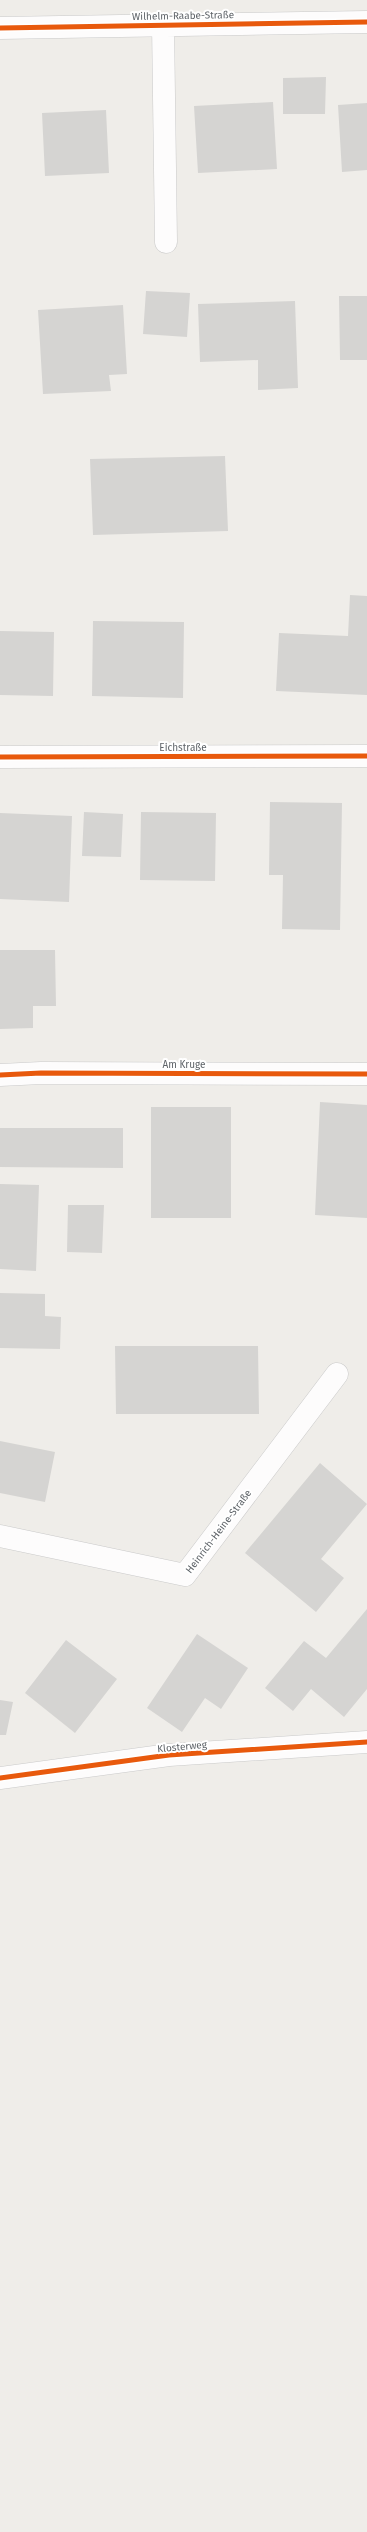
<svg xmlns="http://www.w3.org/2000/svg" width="367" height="2532" font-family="'Fira Sans',sans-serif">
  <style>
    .building { fill: #d5d4d2 }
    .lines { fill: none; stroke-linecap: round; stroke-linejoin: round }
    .service-casing { stroke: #cacaca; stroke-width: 23 }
    .minor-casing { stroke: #cacaca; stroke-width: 23 }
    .service { stroke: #fdfcfc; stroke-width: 22 }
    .minor { stroke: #fdfcfc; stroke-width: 22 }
    .cycleway-casing { stroke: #fff; stroke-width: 8 }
    .cycleway { stroke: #e8590c; stroke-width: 5 }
    .labels { text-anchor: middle; stroke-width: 4; stroke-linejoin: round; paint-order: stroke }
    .street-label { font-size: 10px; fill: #5e6368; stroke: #fff }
  </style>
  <rect width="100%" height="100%" fill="#efede9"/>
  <!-- building -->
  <path class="building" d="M326 77 325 114H283V78Z
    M273 102 277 169 198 173 194 106Z
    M367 103V170L342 172 338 105Z
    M106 110 109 173 45 176 42 113Z
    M146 291 190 293 187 337 143 334Z
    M339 296H367V360H340Z
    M295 301 298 388 258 390V360L200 362 198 304Z
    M123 305 127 374 109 375 111 391 43 394 38 310Z
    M225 456 228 531 93 535 90 459Z
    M350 595 367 596V695L276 691 279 633 348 636Z
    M93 621 184 622 183 698 92 696Z
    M0 631 54 632 53 696 0 695Z
    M270 802 342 803 340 930 282 929 283 875H269Z
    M84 812 123 814 121 857 82 856Z
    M141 812 216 813 215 881 140 880Z
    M0 813 72 816 69 902 0 899Z
    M0 950H55L56 1006H33V1028L0 1029Z
    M320 1102 367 1105V1218L315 1215Z
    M151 1107H231V1218H151Z
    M0 1128H123V1168L0 1167Z
    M0 1184 39 1185 36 1271 0 1269Z
    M68 1205H104L102 1253 67 1252Z
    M0 1293 45 1294V1316L61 1317 60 1349 0 1348Z
    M115 1346H258L259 1414H116Z
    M0 1441 55 1452 45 1502 0 1493Z
    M320 1463 367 1504 321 1559 344 1578 316 1612 245 1553Z
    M367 1609V1689L344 1717 311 1689 293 1711 265 1688 304 1641 326 1658Z
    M197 1634 248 1668 221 1709 205 1698 182 1732 147 1708Z
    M66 1640 117 1679 75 1733 25 1693Z
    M0 1700 13 1702 6 1735H0Z"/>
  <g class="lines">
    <!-- service casing -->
    <g class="service-casing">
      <path id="service" d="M0 1536 185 1575 337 1374"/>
    </g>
    <!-- minor casing -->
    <g class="minor-casing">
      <path id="minor" d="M163 24 166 242
        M0 28 367 22
        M0 757 367 756
        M0 1075 41 1073 367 1074
        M0 1778 169 1755 367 1742"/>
    </g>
    <!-- service -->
    <use href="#service" class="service"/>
    <!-- minor -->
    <use href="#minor" class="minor"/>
    <!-- cycleway casing -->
    <g class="cycleway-casing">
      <path id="cycleway" d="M0 28 367 22
        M0 757 367 756
        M0 1075 41 1073 367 1074
        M0 1778 169 1755 367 1742"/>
    </g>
    <!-- cycleway -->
    <use href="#cycleway" class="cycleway"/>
  </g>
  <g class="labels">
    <!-- street labels -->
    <g class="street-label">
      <text transform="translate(183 15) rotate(-1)" y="4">Wilhelm-Raabe-Straße</text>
      <text x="183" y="751">Eichstraße</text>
      <text x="184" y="1068">Am Kruge</text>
      <text transform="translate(218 1531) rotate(-53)" y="4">Heinrich-Heine-Straße</text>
      <text transform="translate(182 1746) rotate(-5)" y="4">Klosterweg</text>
    </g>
  </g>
</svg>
